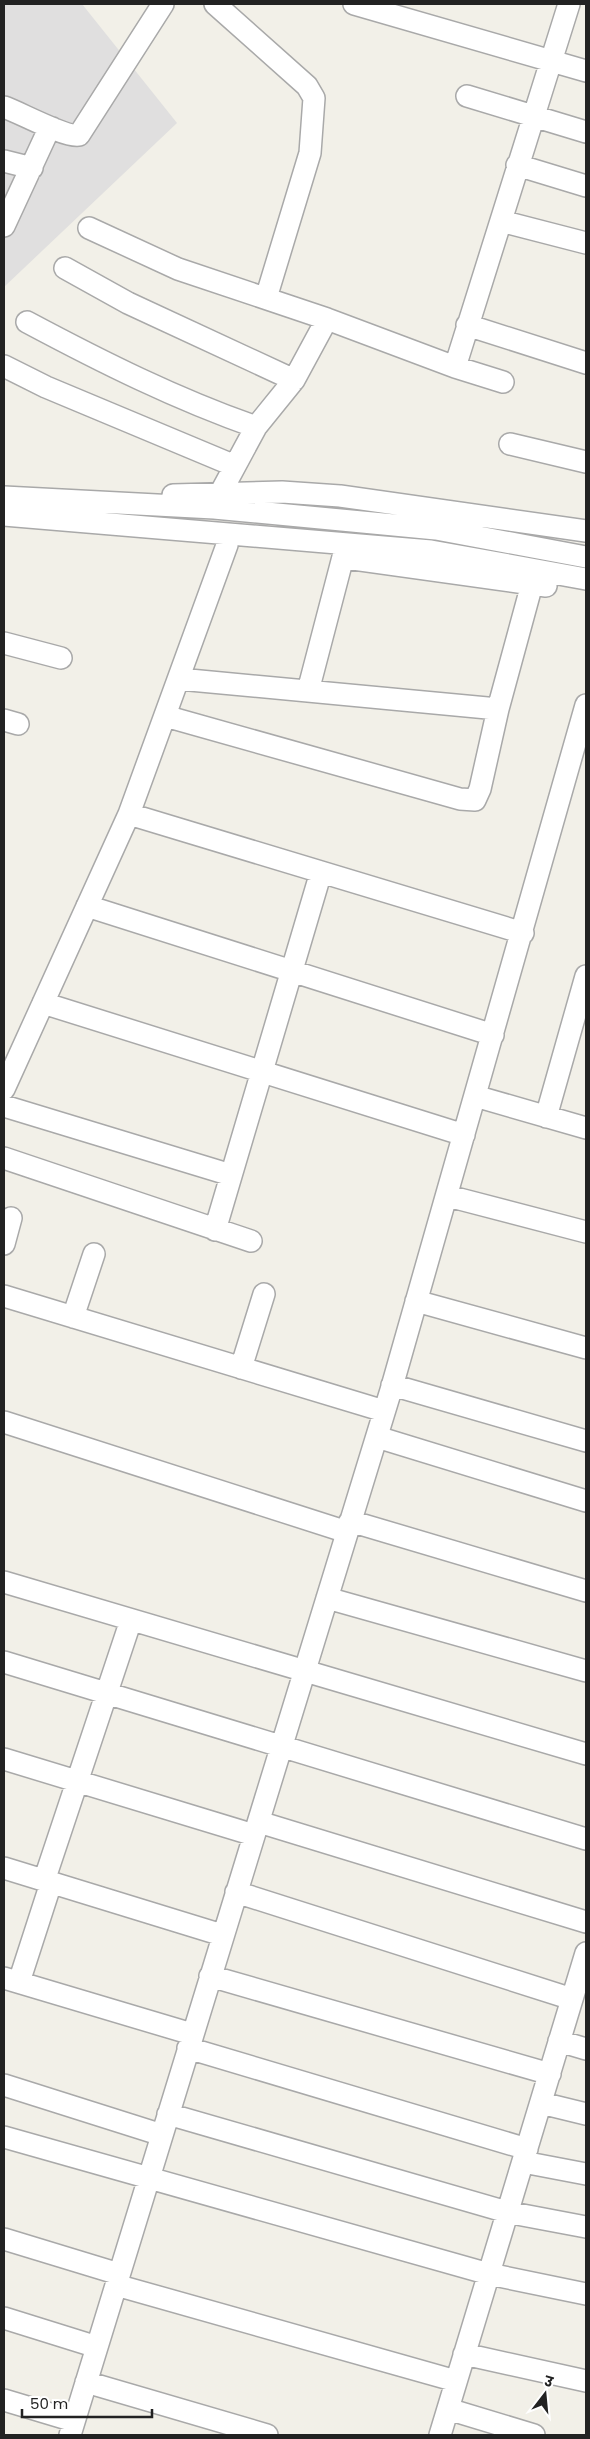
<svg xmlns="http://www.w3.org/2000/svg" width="590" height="2439" font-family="Poppins,'Noto Sans Devanagari',sans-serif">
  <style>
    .residential { fill: #e0dfdf }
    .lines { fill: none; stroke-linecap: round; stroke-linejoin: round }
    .minor-casing { stroke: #a9a9a9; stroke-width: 24 }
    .minor { stroke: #fff; stroke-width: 21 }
  </style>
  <rect width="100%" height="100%" fill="#f2f0e8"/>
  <!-- residential -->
  <path class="residential" d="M4 4H82L177 123 4 287Z"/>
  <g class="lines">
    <!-- minor casing -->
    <g class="minor-casing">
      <path id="minor" d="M215 4 307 86 314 98 310 153 266 298
        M354 4 586 71
        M467 96 586 132
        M4 107C19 112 66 138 79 135L163 4
        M4 161 32 168
        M517 165 586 186
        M501 221 586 243
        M4 226 48 131 52 128
        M89 228 178 269 327 319
        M65 268 128 303 294 380
        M27 322C102 362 176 399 256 427
        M467 325 586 363
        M4 366 46 387 235 466
        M455 367 569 4
        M510 444 586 462
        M221 492 256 427 294 380 327 319 455 367 503 382
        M173 495 282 492 340 496 586 531
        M4 497 214 508 436 529 586 557
        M4 515 431 551 586 579
        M346 558 546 586
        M4 643 61 658
        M179 679 498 709
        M308 691 343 557
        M165 716 460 799 475 800 480 789 498 709 532 584
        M4 720 18 724
        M129 814 523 933
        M87 906 493 1035
        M43 1003 464 1135
        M4 1089 129 814 227 545
        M475 1096 586 1128
        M4 1106 231 1175
        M546 1117 586 976
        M4 1158 251 1241
        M448 1196 586 1232
        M215 1230 321 872
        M4 1244 11 1218
        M4 1296 384 1411
        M416 1301 586 1348
        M73 1317 94 1254
        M241 1368 264 1294
        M392 1385 586 1441
        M4 1422 347 1532
        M377 1437 586 1501
        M350 1521 586 1591
        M4 1582 586 1754
        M327 1598 586 1671
        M4 1662 586 1839
        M4 1759 254 1835
        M259 1822 586 1922
        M4 1868 222 1935
        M44 1881 131 1620
        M236 1892 572 1999
        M210 1976 550 2074
        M4 1978 192 2034
        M19 1982 51 1883
        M559 2041 586 2049
        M188 2048 527 2149
        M4 2085 162 2135
        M541 2103 586 2114
        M168 2114 507 2212 586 2227
        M4 2137 489 2274 586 2294
        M523 2162 586 2174
        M4 2239 119 2274
        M116 2285 456 2381
        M4 2318 97 2347
        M464 2354 586 2381
        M86 2382 267 2435
        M4 2400 74 2421
        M448 2409 534 2435
        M70 2435 391 1390 586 705
        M440 2435 586 1953"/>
    </g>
    <!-- minor -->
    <use href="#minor" class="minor"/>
  </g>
  <!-- border -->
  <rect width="590" height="2439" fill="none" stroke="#222222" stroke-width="10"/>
  <!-- north arrow -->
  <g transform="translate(545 2394) rotate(16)" stroke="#ffffff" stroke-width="4" paint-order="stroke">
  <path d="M0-4L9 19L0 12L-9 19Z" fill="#222222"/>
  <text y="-8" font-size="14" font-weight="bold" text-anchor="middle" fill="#222222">उ</text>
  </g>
  <!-- scale -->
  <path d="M22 2409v8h130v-8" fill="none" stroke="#222222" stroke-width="2.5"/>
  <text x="30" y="2409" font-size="15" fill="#222222" stroke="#ffffff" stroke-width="4" paint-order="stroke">50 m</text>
</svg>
